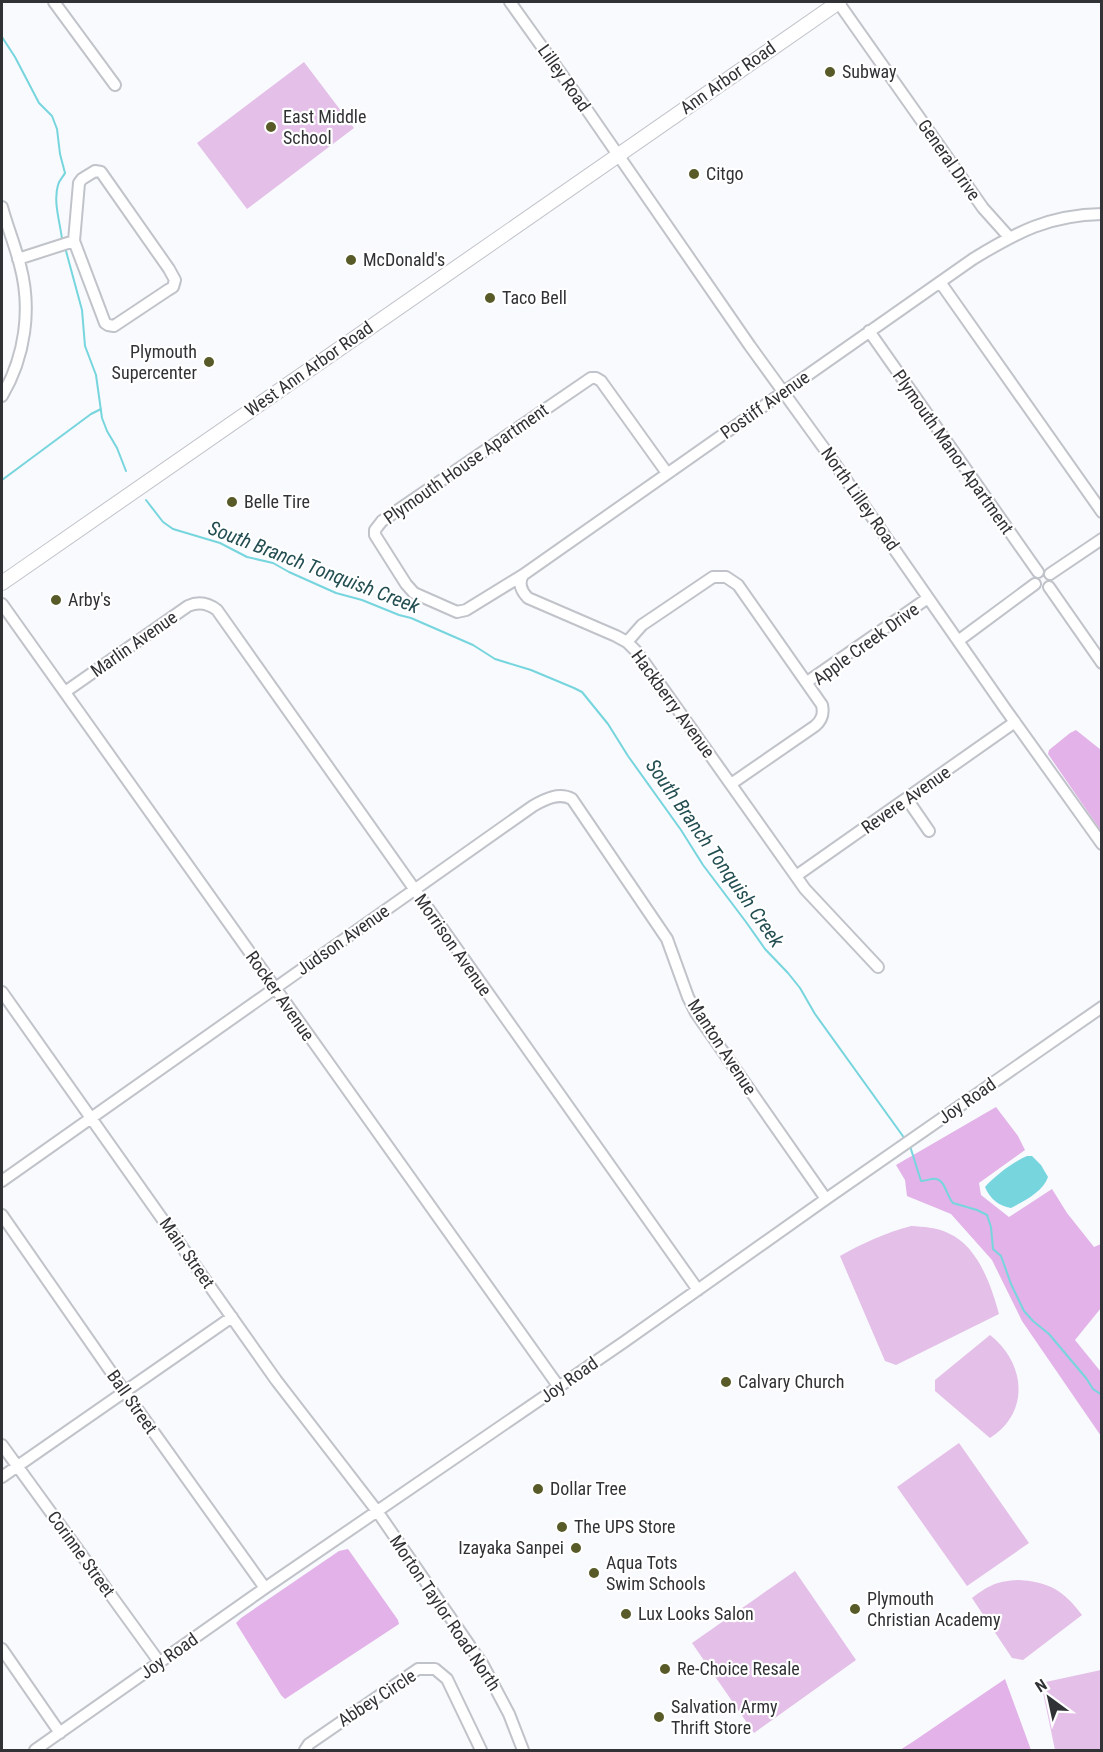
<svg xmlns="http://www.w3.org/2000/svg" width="1103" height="1752" font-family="'Roboto Condensed',sans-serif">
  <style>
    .green { fill: #e4bfe8 }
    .forest { fill: #e2b2e8 }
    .water { fill: #76d5dd }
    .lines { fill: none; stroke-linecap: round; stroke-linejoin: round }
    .stream { stroke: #76d5dd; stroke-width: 2 }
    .minor-casing { stroke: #c0c3c9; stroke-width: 14 }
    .major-casing { stroke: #c0c3c9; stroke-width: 16 }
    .minor { stroke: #fff; stroke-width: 10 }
    .major { stroke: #fff; stroke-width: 14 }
    .poi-dot { fill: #585b28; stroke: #fff; stroke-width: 2 }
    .labels { text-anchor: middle; stroke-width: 4.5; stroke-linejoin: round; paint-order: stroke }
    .poi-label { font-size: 18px; fill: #313235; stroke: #fff; text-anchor: start }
    .street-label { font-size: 18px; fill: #313235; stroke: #fff }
    .water-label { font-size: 20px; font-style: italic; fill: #234e52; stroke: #fff }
  </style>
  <rect width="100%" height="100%" fill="#f8fafe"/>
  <!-- green -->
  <path class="green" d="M304 62 354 128 247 209 197 143Z
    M911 1226C924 1227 936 1227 948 1233 978 1246 991 1285 999 1314L896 1365 885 1361 840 1256C863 1243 885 1233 911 1226Z
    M990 1335C1025 1362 1031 1412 990 1438L935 1391V1380Z
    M959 1443 1029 1543 967 1586 897 1487Z
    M795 1571 856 1660 754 1733 692 1643Z
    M1019 1580C1050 1582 1064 1591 1082 1615L1023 1660 1012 1658 972 1598C989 1585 998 1581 1019 1580Z
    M1101 1670V1750H1055L1041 1683Z"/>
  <!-- forest -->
  <path class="forest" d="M1076 730 1101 750V831L1048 754 1049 750 1070 733Z
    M996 1107 1018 1136 1025 1150 979 1183 981 1195 1009 1217 1052 1189 1067 1213 1094 1247 1101 1244V1308L1075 1340 1101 1372V1436L1022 1321 992 1260 951 1214 907 1196 905 1180 896 1165Z
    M348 1549 398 1620 399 1624 285 1699 281 1695 236 1623 241 1618 339 1551Z
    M1005 1679 1031 1750H900L914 1741Z"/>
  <!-- water -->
  <path class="water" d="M1027 1156H1032L1041 1165 1048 1177C1043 1192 1024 1201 1011 1208 999 1206 990 1199 985 1187 996 1175 1013 1162 1027 1156Z"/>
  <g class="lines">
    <!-- stream -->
    <path class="stream" d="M2 37 15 57 39 103 52 116 57 129 60 154 65 173C63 177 59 180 58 185 53 202 60 222 62 239
      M66 251 82 310 85 346 96 375 102 418 107 431 117 448 126 471
      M2 480 91 414 101 409
      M146 500 163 522 173 529 220 543 247 557 273 563 289 572 336 593 362 600 399 615 411 618 473 645 495 659 531 670 574 688 582 692 608 724 628 756 681 830 703 865 746 922 765 949 788 973 800 988 815 1014 905 1139
      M910 1146 921 1181C926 1181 932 1178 936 1179 945 1180 947 1197 953 1203L977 1210 987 1215 991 1227 993 1249 1001 1256 1011 1284 1024 1311 1033 1321 1049 1334 1086 1378 1093 1389 1102 1395"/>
    <!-- minor casing -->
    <g class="minor-casing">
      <path id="minor" d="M54 2 115 85
        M510 2 585 107 750 346 826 451 1004 707 1102 844
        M838 2 983 208 1009 237
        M95 171 101 172 169 269 175 280 173 287 168 290 114 326 108 325 105 323 74 241 79 183 82 179Z
        M2 207C7 226 15 245 20 265 32 309 25 357 2 396
        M18 259 74 241
        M940 282 1102 512
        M869 331 1038 572
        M667 473 601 381 596 378H591L382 521 375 530V535L406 584 414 593 457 612 466 610 523 575 973 259C1017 232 1049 215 1102 214
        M1050 574 1102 539
        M523 575C518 583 521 591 528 598L616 636 627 642 637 652 805 889 878 967
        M1049 587 1102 663
        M2 604 559 1387
        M958 641 1035 584
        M627 642 642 625 713 577H726L738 585 822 705C824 714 822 720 815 726L731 784
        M807 682 928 598
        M65 692 188 606C199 601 208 603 217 610L698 1290
        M907 799 929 831
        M796 876 1015 722
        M2 992 276 1380 377 1511 483 1665 509 1714 523 1750
        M2 1181 533 806C545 799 559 792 572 799L667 939 688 997 696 1013 826 1199
        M2 1215 125 1392 265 1588
        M2 1445 160 1663
        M2 1477 232 1317
        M2 1649 60 1733
        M35 1750 265 1588 624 1342 826 1199 1102 1007
        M305 1750 309 1744 418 1669H435L447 1679 481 1750"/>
    </g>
    <!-- major casing -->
    <g class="major-casing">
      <path id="major" d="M2 583 839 2"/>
    </g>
    <!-- minor -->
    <use href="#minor" class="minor"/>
    <!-- major -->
    <use href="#major" class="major"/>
  </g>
  <!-- markers -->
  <g class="poi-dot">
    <circle cx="830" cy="72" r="6"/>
    <circle cx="271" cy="127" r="6"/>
    <circle cx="694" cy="174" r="6"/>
    <circle cx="351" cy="260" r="6"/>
    <circle cx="490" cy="298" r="6"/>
    <circle cx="209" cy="362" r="6"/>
    <circle cx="232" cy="502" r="6"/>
    <circle cx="56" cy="600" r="6"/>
    <circle cx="726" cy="1382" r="6"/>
    <circle cx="538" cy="1489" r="6"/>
    <circle cx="562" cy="1527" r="6"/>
    <circle cx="576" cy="1548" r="6"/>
    <circle cx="594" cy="1573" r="6"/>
    <circle cx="855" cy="1609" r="6"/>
    <circle cx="626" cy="1614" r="6"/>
    <circle cx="665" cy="1669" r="6"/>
    <circle cx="659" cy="1717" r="6"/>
  </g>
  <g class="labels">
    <!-- poi labels -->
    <g class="poi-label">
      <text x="842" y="78">Subway</text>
      <text x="283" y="123">East Middle<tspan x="283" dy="21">School</tspan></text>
      <text x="706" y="180">Citgo</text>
      <text x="363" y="266">McDonald's</text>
      <text x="502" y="304">Taco Bell</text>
      <text x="197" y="358" text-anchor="end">Plymouth<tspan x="197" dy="21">Supercenter</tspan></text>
      <text x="244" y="508">Belle Tire</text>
      <text x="68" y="606">Arby's</text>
      <text x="738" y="1388">Calvary Church</text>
      <text x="550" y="1495">Dollar Tree</text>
      <text x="574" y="1533">The UPS Store</text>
      <text x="564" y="1554" text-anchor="end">Izayaka Sanpei</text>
      <text x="606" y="1569">Aqua Tots<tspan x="606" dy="21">Swim Schools</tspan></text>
      <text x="867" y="1605">Plymouth<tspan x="867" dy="21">Christian Academy</tspan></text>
      <text x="638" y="1620">Lux Looks Salon</text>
      <text x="677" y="1675">Re-Choice Resale</text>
      <text x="671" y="1713">Salvation Army<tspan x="671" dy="21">Thrift Store</tspan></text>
    </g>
    <!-- street labels -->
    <g class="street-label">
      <text transform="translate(564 78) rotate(55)" y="6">Lilley Road</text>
      <text transform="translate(728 78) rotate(-35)" y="6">Ann Arbor Road</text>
      <text transform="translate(949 160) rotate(55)" y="6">General Drive</text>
      <text transform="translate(309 369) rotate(-35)" y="6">West Ann Arbor Road</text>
      <text transform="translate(765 405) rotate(-35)" y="6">Postiff Avenue</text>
      <text transform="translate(953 452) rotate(55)" y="6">Plymouth Manor Apartment</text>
      <text transform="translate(466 464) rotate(-35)" y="6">Plymouth House Apartment</text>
      <text transform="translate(860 499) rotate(55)" y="6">North Lilley Road</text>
      <text transform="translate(134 644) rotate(-35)" y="6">Marlin Avenue</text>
      <text transform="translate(866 644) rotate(-36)" y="6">Apple Creek Drive</text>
      <text transform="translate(673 704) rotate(54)" y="6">Hackberry Avenue</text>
      <text transform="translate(906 800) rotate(-35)" y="6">Revere Avenue</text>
      <text transform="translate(343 940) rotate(-35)" y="6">Judson Avenue</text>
      <text transform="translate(453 945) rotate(55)" y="6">Morrison Avenue</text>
      <text transform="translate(280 996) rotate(55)" y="6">Rocker Avenue</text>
      <text transform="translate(722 1047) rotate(57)" y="6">Manton Avenue</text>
      <text transform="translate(967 1101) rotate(-35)" y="6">Joy Road</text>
      <text transform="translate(187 1253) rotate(55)" y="6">Main Street</text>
      <text transform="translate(569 1380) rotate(-35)" y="6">Joy Road</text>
      <text transform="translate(132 1402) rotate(55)" y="6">Ball Street</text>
      <text transform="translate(81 1554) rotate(54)" y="6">Corinne Street</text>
      <text transform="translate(445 1613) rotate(56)" y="6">Morton Taylor Road North</text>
      <text transform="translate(169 1656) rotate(-35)" y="6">Joy Road</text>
      <text transform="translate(377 1698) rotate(-33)" y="6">Abbey Circle</text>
    </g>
    <!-- water labels -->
    <g class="water-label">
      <text transform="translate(314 567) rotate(21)" y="7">South Branch Tonquish Creek</text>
      <text transform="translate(715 853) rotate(55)" y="7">South Branch Tonquish Creek</text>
    </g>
  </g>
  <!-- border -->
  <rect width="1103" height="1752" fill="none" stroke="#313235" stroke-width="6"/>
  <!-- north arrow -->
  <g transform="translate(1049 1698) rotate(327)" stroke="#ffffff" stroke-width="4.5" paint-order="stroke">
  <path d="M0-4.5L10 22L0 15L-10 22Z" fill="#313235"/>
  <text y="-9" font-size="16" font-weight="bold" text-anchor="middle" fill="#313235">N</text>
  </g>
</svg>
